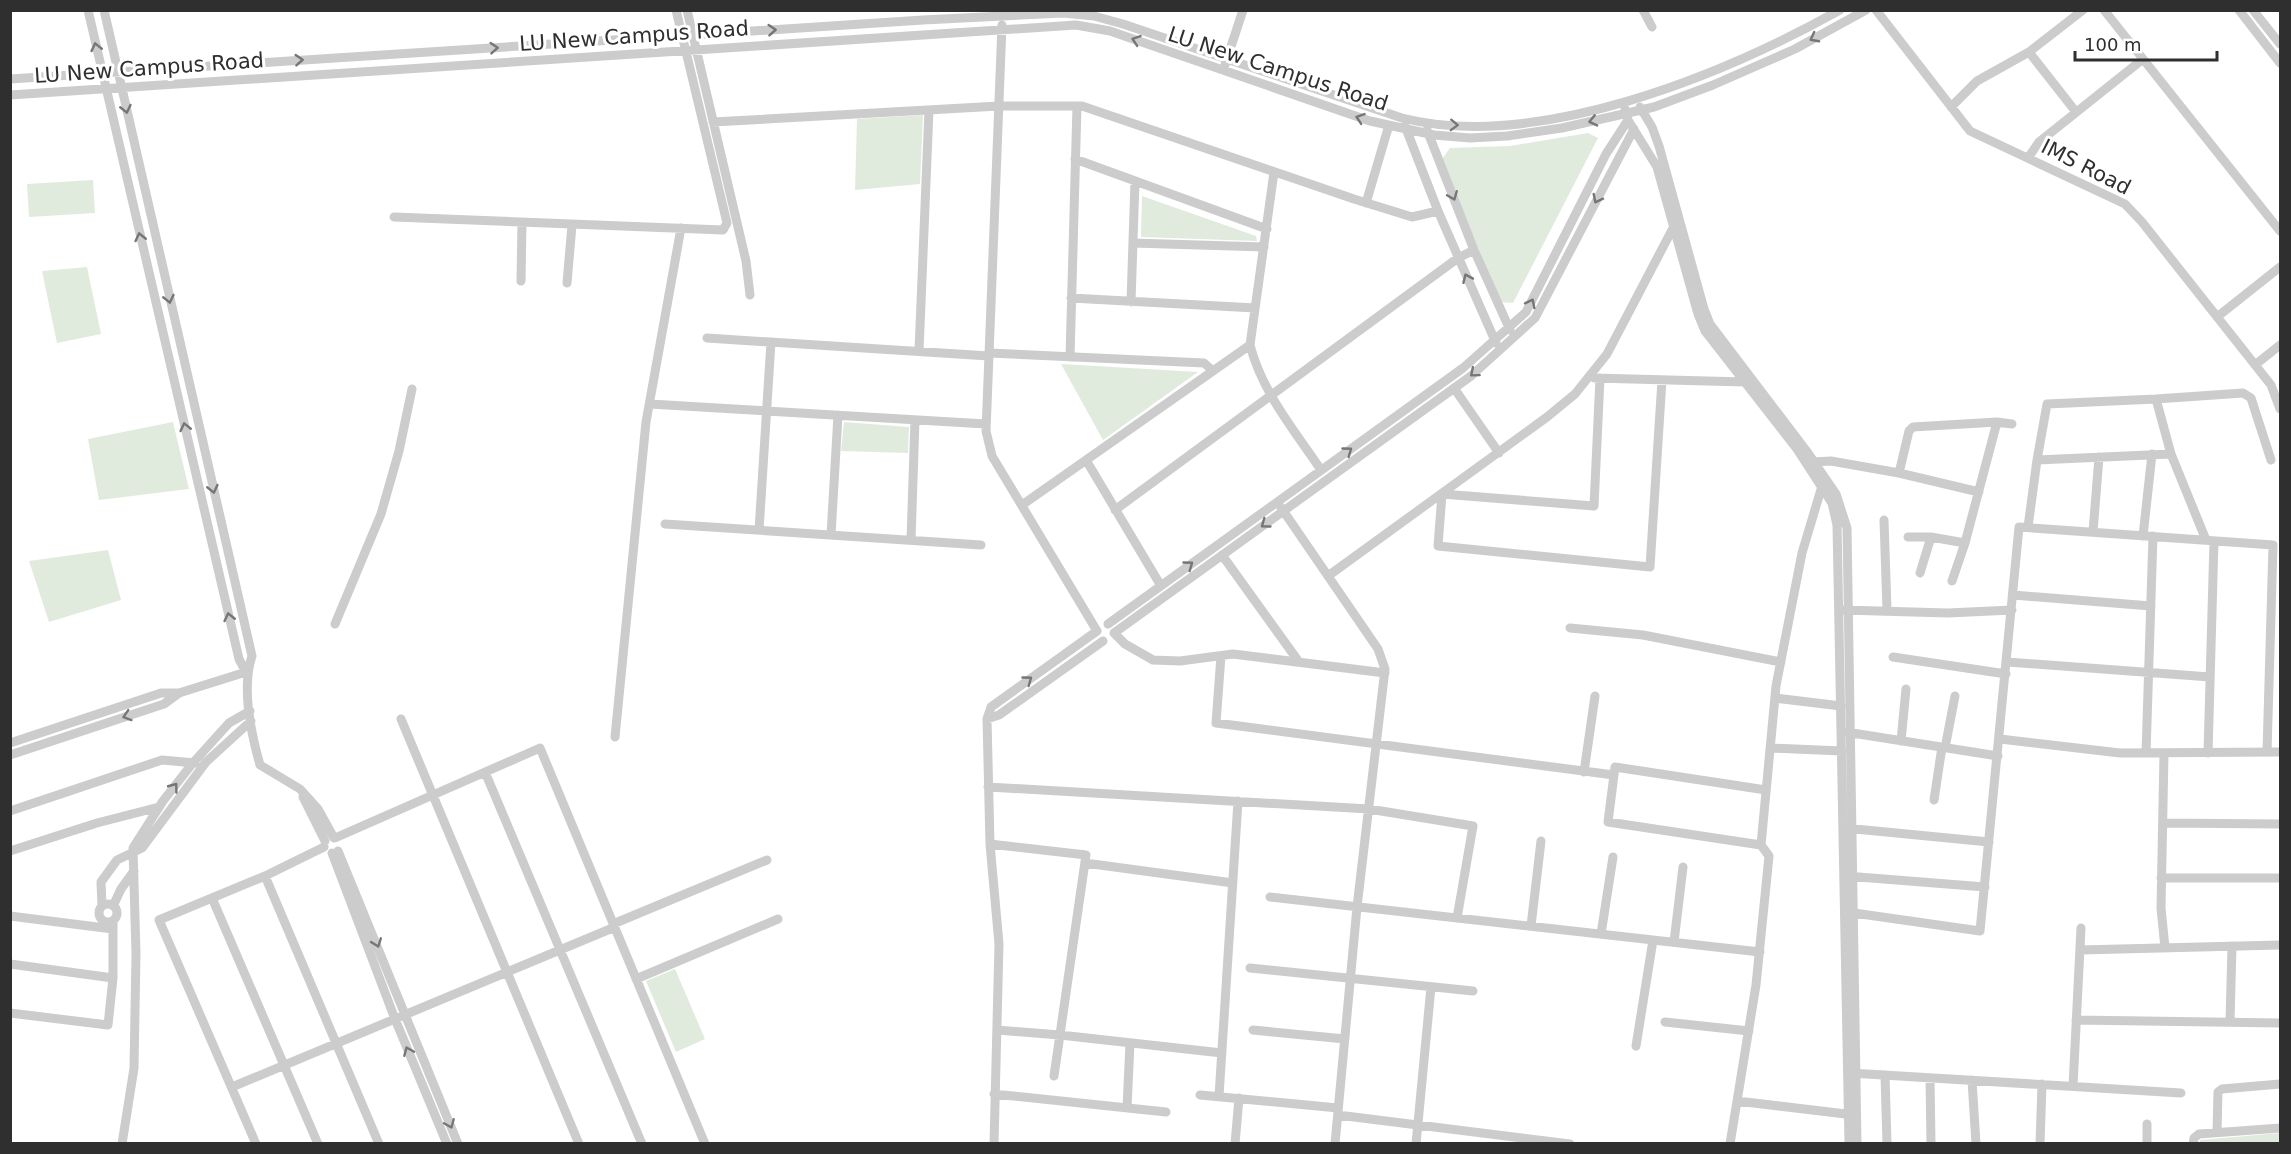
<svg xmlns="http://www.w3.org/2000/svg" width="2291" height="1154" font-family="'DejaVu Sans',sans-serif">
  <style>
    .green { fill: #e0ebde }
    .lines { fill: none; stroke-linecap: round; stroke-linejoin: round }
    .minor { stroke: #ccc; stroke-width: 9 }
    .oneway { stroke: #767676 }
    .labels { text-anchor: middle; stroke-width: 6; stroke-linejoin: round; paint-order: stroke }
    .street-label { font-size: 21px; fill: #2f2f2f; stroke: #fff }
  </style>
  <rect width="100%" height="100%" fill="#fff"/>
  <!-- green -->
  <path class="green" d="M923 115 920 184 855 190 857 119Z
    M1588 133 1598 138 1513 303 1500 302 1442 159 1450 148 1510 146Z
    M93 180 95 213 29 217 27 184Z
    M1142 196 1256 236 1257 241 1141 237Z
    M87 267 101 334 57 343 42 271Z
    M1061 364 1198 372 1103 440Z
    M173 422 189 489 99 500 88 439Z
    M844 422 909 427 908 453 841 451Z
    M108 550 121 600 49 622 29 561Z
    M675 969 705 1039 676 1052 646 981Z
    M2280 1133V1143H2200V1140Z"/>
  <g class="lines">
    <!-- minor -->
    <path class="minor" d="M88 10 239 659 246 672
      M104 10 252 656C241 688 251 733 260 765L300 789 318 809 334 838
      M687 10 746 261 750 295
      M1643 10 1652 27
      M1876 10 1970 131 2125 204 2142 222 2271 385 2280 409
      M2104 10 2280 231
      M2239 10 2280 63
      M2253 10 2280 44
      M1225 65 1243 10
      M10 79 923 20 1063 13 1094 16 1123 24 1402 118C1537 152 1723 75 1840 10
      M10 95 1076 25 1110 31 1370 121 1434 135 1470 138 1507 136 1562 128 1654 107 1713 85 1795 49 1866 10
      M1640 107 1652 127 1659 146 1704 309 1710 324 1808 453 1836 494 1847 528 1857 1144
      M1951 107 1977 81 2029 52
      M1625 109 1628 120 1657 167 1698 314 1705 331 1797 449 1832 503 1837 525 1849 1144
      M2076 112 2029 52 2083 10
      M713 122 999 106H1082L1354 199 1412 217 1438 211
      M1405 126 1438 211 1496 343
      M1427 130 1474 250 1510 330
      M2028 158 2039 142 2143 59
      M1075 159 1267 229
      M1274 172 1250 345C1262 392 1294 430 1321 470
      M1366 203 1389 125
      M394 217 723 230 727 223 676 10
      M1133 243 1264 247
      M521 281 522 223
      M567 283 572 225
      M1071 298 1255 308
      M1131 302 1135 181
      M2217 317 2280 267
      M707 338 989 356
      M919 351 929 110
      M989 353 1204 363 1213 371
      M1070 357 1077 106
      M2255 365 2280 345
      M1594 378 1745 382
      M1600 378 1594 506 1442 494 1438 546 1650 567 1662 380
      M1454 388 1499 453
      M2156 399 2171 454 2206 540
      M650 404 986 424
      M1086 460 1161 586
      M2037 460 2047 404 2156 399 2243 393 2251 398 2271 460
      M1812 462 1831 461 1899 473 1979 492
      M1899 473 1909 431 1913 427 1997 422 2012 424
      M1022 505 1250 345
      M1280 506 1378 649 1385 669 1357 907 1335 1144
      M1115 510 1458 258 1474 250
      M1884 520 1887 610
      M665 524 981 545
      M2028 527 2037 460 2171 454
      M759 530 771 342
      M2093 532 2099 457
      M831 535 838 415
      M2143 536 2152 454
      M1908 537H1931L1965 543
      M911 540 915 420
      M1222 555 1299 662
      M1920 573 1931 537
      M1328 576 1547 417 1575 394 1607 354 1673 228
      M1952 581 1965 543 1997 422
      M2013 595 2151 606
      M1842 610 1948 613 2012 610
      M335 624 381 514 399 451 412 389
      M1108 624 1463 368 1526 312 1606 154 1628 120
      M1570 628 1643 635 1781 662
      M1221 656 1216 723 1614 775
      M1893 657 2006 674
      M2007 662 2210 677
      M1385 673 1233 654 1180 661 1153 660 1125 644 1114 633 1471 376 1535 318 1634 129
      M1775 698 1841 706
      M401 719 579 1144
      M987 719 999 715 1103 641
      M1846 732 1998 756
      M615 737 646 422 681 228
      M2000 739 2120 753 2280 752
      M1901 741 1906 689
      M10 743 161 693H179L246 672
      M1770 748 1842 751
      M1945 748 1955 696
      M2146 753 2153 536
      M2164 753 2161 908 2165 948
      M2208 753 2214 541
      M10 755 164 704 179 693
      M485 772 642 1144
      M1584 772 1595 696
      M988 787 1369 809 1473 826 1457 918
      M303 797 325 841
      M1934 800 1942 747
      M10 811 162 760 195 763
      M2163 823 2280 824
      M1845 828 1989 842
      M335 838 540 748 705 1144
      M990 844 1086 855 1054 1076
      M1761 845 1608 822 1615 767 1766 790
      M10 851 97 823 159 807
      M338 851 458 1144
      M332 853 395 1019 447 1144
      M1085 863 1233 883
      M265 876 379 1144
      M1846 876 1985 887
      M2161 878H2280
      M1270 897 1760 952
      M212 898 318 1144
      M99 913a9 9 0 1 1 18 0a9 9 0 1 1-18 0Z
      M102 906 101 882 117 860 142 848 206 762 251 721
      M113 906 121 889 134 871
      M1847 912 1980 931 2019 527 2273 545 2267 752
      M10 916 113 929
      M613 924 767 860
      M1531 926 1541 841
      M1601 934 1613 857
      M1674 942 1683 867
      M2080 950 2280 945
      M10 964 113 978
      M1250 968 1473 991
      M636 979 778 919
      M10 1013 108 1025 113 978V921
      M2076 1020 2280 1023
      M1665 1022 1749 1031
      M2230 1022 2232 946
      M997 1030 1060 1035 1222 1053
      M1253 1030 1345 1039
      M1636 1046 1653 940
      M1850 1073 2181 1093
      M1885 1075 1887 1144
      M1930 1078 1931 1144
      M1972 1080 1976 1144
      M2073 1086 2081 928
      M232 1087 615 927
      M994 1094 1166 1112
      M1200 1095 1338 1108
      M1219 1096 1238 801
      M1737 1101 1854 1115
      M1127 1108 1130 1043
      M1338 1115 1570 1144
      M2147 1124V1144
      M2217 1132 2218 1092 2222 1089 2280 1084
      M122 1144 134 1068 136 954 133 848 163 801 192 764 229 723 250 711
      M256 1144 159 920 265 876 324 847
      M994 1144 999 944 990 844 987 719 991 707 1097 631 992 456 986 431 1002 25
      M1235 1144 1239 1098
      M1416 1144 1431 987
      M1730 1144 1756 985 1769 856 1761 845 1776 686 1802 553 1822 486
      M2040 1144 2042 1084
      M2193 1144 2194 1138 2199 1134 2280 1128"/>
  </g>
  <!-- one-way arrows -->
  <defs><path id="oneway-chevron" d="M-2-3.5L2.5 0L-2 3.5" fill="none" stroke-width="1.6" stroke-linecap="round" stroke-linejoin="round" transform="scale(1.5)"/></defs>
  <g class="oneway">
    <use href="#oneway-chevron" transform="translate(772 30) rotate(-4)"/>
    <use href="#oneway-chevron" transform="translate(1814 38) rotate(152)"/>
    <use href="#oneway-chevron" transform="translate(1136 40) rotate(-161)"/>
    <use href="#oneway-chevron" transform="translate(96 47) rotate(-103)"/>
    <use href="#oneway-chevron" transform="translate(494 48) rotate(-4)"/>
    <use href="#oneway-chevron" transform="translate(299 60) rotate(-4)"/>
    <use href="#oneway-chevron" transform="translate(126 109) rotate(77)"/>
    <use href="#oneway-chevron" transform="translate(1360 118) rotate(-161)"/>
    <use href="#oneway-chevron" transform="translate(1593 121) rotate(167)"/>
    <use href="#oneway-chevron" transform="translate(1454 125) rotate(2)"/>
    <use href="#oneway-chevron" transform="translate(1453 196) rotate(68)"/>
    <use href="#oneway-chevron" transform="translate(1597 199) rotate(117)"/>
    <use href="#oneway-chevron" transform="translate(140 237) rotate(-103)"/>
    <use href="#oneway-chevron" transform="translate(1467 278) rotate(-114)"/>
    <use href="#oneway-chevron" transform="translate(169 299) rotate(77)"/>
    <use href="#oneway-chevron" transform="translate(1531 303) rotate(-63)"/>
    <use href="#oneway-chevron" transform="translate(1474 373) rotate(140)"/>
    <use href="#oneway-chevron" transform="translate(185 427) rotate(-103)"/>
    <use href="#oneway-chevron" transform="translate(1348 451) rotate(-36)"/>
    <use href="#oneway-chevron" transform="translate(213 489) rotate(77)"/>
    <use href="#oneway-chevron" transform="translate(1265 524) rotate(144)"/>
    <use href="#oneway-chevron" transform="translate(1189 565) rotate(-36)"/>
    <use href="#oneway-chevron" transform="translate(229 617) rotate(-103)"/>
    <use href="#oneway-chevron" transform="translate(1028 680) rotate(-36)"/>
    <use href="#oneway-chevron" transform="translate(127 716) rotate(162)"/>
    <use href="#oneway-chevron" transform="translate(174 787) rotate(-53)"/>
    <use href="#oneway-chevron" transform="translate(377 943) rotate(69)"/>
    <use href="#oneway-chevron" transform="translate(408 1051) rotate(-113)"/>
    <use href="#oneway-chevron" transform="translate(450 1124) rotate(67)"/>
  </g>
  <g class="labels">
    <!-- street labels -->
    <g class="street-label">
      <text transform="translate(634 36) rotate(-4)" y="7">LU New Campus Road</text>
      <text transform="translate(149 68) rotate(-4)" y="7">LU New Campus Road</text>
      <text transform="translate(1278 69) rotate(18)" y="7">LU New Campus Road</text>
      <text transform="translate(2086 167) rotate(27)" y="7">IMS Road</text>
    </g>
  </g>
  <!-- border -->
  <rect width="2291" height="1154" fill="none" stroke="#2f2f2f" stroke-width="24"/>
  <!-- scale -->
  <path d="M2075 51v9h142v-9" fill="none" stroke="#2f2f2f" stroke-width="3"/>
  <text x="2084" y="51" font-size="18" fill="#2f2f2f" stroke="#ffffff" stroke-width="4.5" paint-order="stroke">100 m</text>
</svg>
